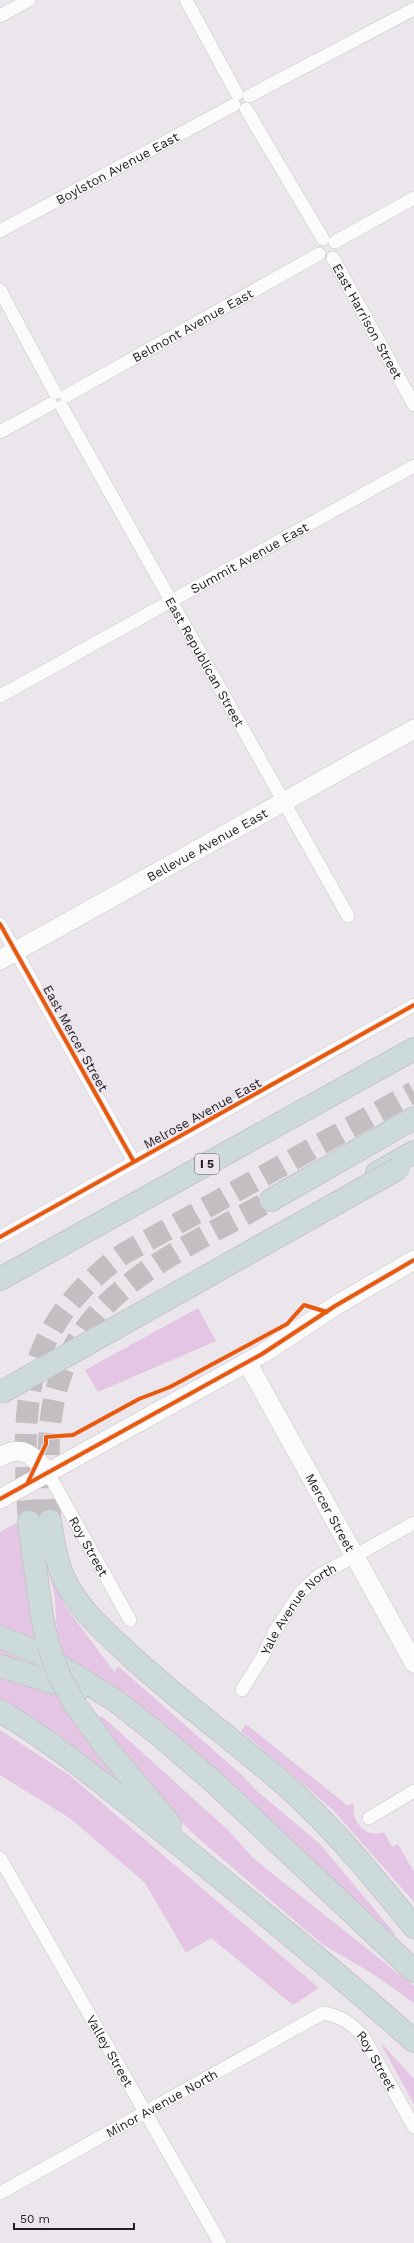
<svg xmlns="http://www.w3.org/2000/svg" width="414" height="2243" font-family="'Work Sans',sans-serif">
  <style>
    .green { fill: #e4c6e4 }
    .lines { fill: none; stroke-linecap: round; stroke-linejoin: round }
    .highway-tunnel { stroke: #c2bec2; stroke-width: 22; stroke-dasharray: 22 11; stroke-linecap: butt }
    .street-casing { stroke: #c8c4c8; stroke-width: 14 }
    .secondary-casing { stroke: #c8c4c8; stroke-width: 20 }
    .highway-casing { stroke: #c7c5c7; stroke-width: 24 }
    .street { stroke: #fcfbfc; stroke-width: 13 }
    .secondary { stroke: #fcfbfc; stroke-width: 19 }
    .highway { stroke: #ccdadb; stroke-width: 22 }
    .highway-bridge-casing { stroke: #c7c5c7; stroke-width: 24; stroke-linecap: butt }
    .highway-bridge { stroke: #ccdadb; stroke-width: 22 }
    .cycleway-casing { stroke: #ece5ec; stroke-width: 6 }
    .cycleway { stroke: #e8590c; stroke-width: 4 }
    .labels { text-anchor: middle; stroke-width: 4; stroke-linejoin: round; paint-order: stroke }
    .shield { fill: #ece5ec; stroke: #5d595d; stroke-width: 1 }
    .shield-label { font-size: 12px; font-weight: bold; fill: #201d20 }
    .street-label { font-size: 13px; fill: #201d20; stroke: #ece5ec }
  </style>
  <rect width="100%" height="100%" fill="#ebe6eb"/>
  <!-- green -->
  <path class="green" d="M198 1308 216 1341 98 1392 85 1370Z
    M22 1520 38 1643 0 1628V1532Z
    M51 1570 65 1606 116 1674 115 1669 119 1667 243 1776 256 1790 320 1844 396 1935H392L152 1730 129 1695 64 1655C56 1636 56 1618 55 1599 54 1589 50 1580 48 1571Z
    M0 1649 26 1661 49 1678 118 1775 113 1778 60 1736 0 1700Z
    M102 1716 229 1831 254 1859 414 1986V2003L373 1974 322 1944 199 1839 168 1809 139 1775 99 1717Z
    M246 1724 348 1806 352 1803C356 1807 353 1810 354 1815 358 1829 370 1837 384 1832L392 1847 398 1844 414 1872V1902L332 1809 241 1731Z
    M0 1730 68 1774 319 1988 293 2005 211 1938 186 1953 145 1883 71 1819 0 1775Z
    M383 2045 414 2079V2104L382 2046Z"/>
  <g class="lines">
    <!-- highway-tunnel -->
    <path class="highway-tunnel" d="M50 1521C49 1483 46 1443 53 1405 74 1290 180 1252 271 1200
      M29 1522C21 1404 20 1330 123 1254L414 1092"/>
    <!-- street casing -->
    <g class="street-casing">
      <g id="street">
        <path d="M186 0 237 94"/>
        <path d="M0 16 29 0"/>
        <path d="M249 96 414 9"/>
        <path d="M246 109 323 239"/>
        <path id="s1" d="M0 231 234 105"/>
        <path d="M335 242 414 198"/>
        <path id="s2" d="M333 258 414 405"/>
        <path d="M0 290 55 393"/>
        <path id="s3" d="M66 396 319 254"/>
        <path id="s4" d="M62 407 348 916"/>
        <path d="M0 432 51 404"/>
        <path id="s5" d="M0 696 414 466"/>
        <path d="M0 924 134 1162"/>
        <path d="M0 1237 414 1005"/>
        <path id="s6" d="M47 1471 130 1620"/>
        <path id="s7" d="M242 1690 262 1658 275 1631 300 1593 318 1576 414 1523"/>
        <path d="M369 1818 414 1791"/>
        <path id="s8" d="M0 1858 220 2243"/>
        <path id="s9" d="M0 2193 323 2013C341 2016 351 2023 363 2036L414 2127"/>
      </g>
    </g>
    <!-- secondary casing -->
    <g class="secondary-casing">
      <g id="secondary">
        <path id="s10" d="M0 960 414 729"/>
        <path id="s11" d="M247 1362 414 1663"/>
        <path d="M0 1457C22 1444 32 1455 47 1471"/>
        <path d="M0 1499 262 1354 335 1306 414 1260"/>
      </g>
    </g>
    <!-- highway casing -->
    <g class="highway-casing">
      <path id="highway" d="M377 1173 414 1152
        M271 1200 414 1118
        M0 1279 414 1049
        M50 1521C53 1539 55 1559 63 1576 75 1604 98 1626 120 1646 174 1698 235 1740 291 1790 337 1832 375 1879 414 1927
        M29 1522 42 1617 48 1644
        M0 1637 39 1653 116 1701 158 1734 215 1783 414 1971
        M0 1666 78 1690
        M74 1703 108 1750 170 1824
        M0 1711C61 1747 115 1794 170 1837 253 1904 335 1971 414 2041"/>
    </g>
    <!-- street -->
    <use href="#street" class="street"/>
    <!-- secondary -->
    <use href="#secondary" class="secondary"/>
    <!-- highway -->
    <use href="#highway" class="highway"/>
    <!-- highway-bridge casing -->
    <g class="highway-bridge-casing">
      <path id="highway-bridge" d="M0 1393 399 1168
        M48 1644 59 1675 74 1703"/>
    </g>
    <!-- highway-bridge -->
    <use href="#highway-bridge" class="highway-bridge"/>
    <!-- cycleway casing -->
    <g class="cycleway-casing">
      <path id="cycleway" d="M0 924 134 1162
        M0 1237 414 1005
        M28 1482 46 1444V1437L73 1435 139 1399 170 1387 287 1324 304 1305 327 1312
        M0 1499 262 1354 335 1306 414 1260"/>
    </g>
    <!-- cycleway -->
    <use href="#cycleway" class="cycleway"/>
  </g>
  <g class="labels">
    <!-- shield labels -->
    <rect class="shield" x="195" y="1154" width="24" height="20" rx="3"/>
    <g class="shield-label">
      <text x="207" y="1168">I 5</text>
    </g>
    <!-- street labels -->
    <g class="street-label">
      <text dy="5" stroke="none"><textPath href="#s1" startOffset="133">Boylston Avenue East</textPath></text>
      <text dy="5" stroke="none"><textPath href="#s2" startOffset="72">East Harrison Street</textPath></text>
      <text dy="5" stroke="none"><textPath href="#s3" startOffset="145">Belmont Avenue East</textPath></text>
      <text dy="5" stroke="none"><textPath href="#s5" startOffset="285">Summit Avenue East</textPath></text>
      <text dy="5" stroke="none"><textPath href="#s4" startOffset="292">East Republican Street</textPath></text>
      <text dy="5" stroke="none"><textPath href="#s10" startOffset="237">Bellevue Avenue East</textPath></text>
      <text transform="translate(76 1038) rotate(61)" y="5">East Mercer Street</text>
      <text transform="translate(202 1113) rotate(-29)" y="5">Melrose Avenue East</text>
      <text dy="5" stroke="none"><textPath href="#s11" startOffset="172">Mercer Street</textPath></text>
      <text dy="5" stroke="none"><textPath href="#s6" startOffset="86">Roy Street</textPath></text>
      <text dy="5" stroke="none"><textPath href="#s7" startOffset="100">Yale Avenue North</textPath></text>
      <text dy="5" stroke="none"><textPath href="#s8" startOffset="222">Valley Street</textPath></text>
      <text dy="5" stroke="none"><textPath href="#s9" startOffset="445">Roy Street</textPath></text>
      <text dy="5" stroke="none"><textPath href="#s9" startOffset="185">Minor Avenue North</textPath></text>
    </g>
  </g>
  <!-- scale -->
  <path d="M14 2223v6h120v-6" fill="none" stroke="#201d20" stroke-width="2"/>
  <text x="20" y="2223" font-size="12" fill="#201d20" stroke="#ece5ec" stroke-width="3" paint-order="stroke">50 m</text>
</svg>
